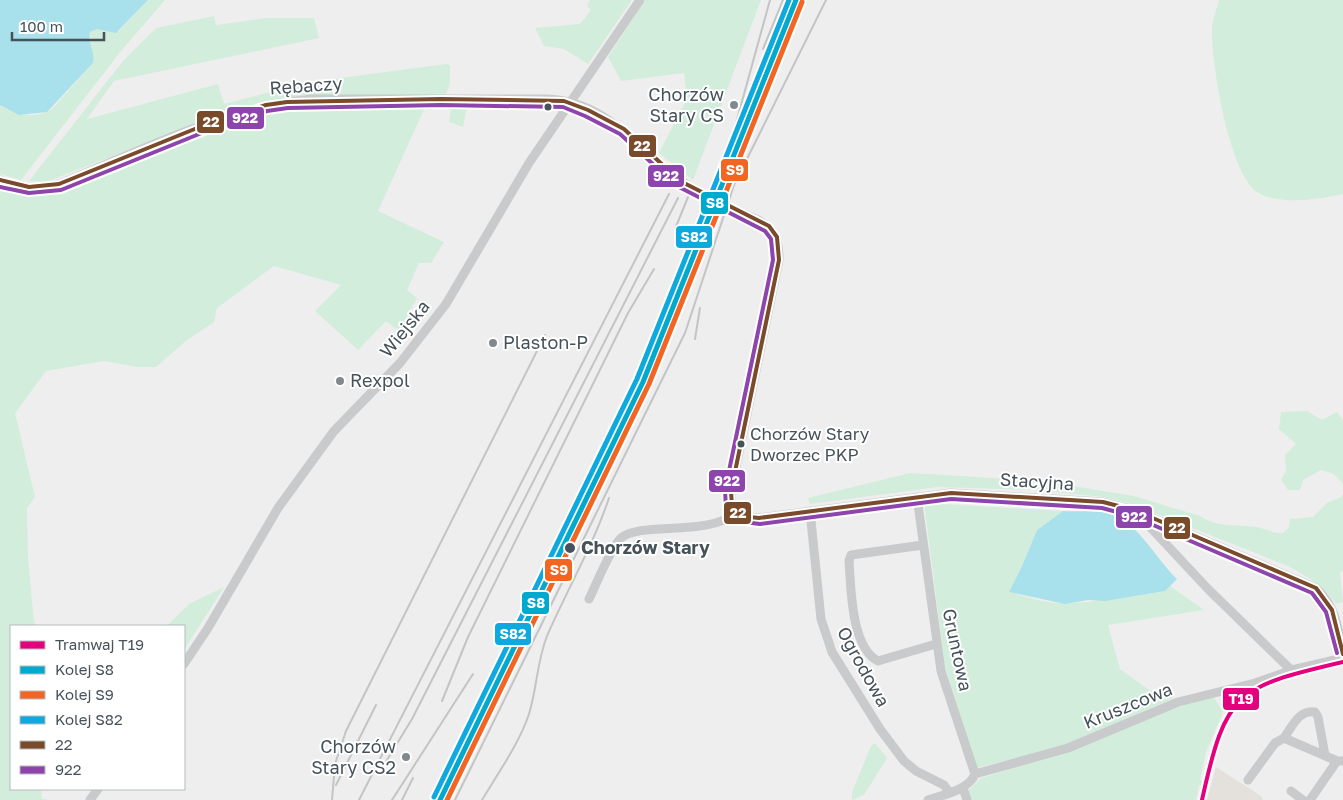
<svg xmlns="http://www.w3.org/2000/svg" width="1343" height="800" font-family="'Golos Text',sans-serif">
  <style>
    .commercial { fill: #e4e1dc }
    .green { fill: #d2eddb }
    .water { fill: #a8e1eb }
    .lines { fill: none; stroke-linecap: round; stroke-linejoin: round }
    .minor-tunnel { stroke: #cdcfd0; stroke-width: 9; stroke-dasharray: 9 4.5; stroke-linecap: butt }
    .minor { stroke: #c8cacc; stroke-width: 9 }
    .rail { stroke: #c3c4c6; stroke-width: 2 }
    .bus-1-casing { stroke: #fff; stroke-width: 8 }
    .bus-2-casing { stroke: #fff; stroke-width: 8 }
    .bus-1 { stroke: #7a4b2a; stroke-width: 4 }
    .bus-2 { stroke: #8e44ad; stroke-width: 4 }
    .rail-1-casing { stroke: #fff; stroke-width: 9 }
    .rail-2-casing { stroke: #fff; stroke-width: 9 }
    .rail-3-casing { stroke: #fff; stroke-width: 9 }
    .rail-1 { stroke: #00a9ce; stroke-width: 5 }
    .rail-2 { stroke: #f26522; stroke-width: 5 }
    .rail-3 { stroke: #0ea9de; stroke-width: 5 }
    .tram-1-casing { stroke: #fff; stroke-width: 8 }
    .tram-1 { stroke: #e5007d; stroke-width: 4 }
    .poi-dot { fill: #81898e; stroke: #fff; stroke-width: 2 }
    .bus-dot { fill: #46525a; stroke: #fff; stroke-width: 2 }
    .labels { text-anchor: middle; stroke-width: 4; stroke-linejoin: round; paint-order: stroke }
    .bus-label { font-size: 17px; fill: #46525a; stroke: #fff; text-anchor: start }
    .street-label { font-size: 18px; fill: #46525a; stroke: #fff }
    .poi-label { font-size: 18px; fill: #46525a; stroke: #fff; text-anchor: end }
    .stop-label { font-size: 18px; font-weight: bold; fill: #46525a; stroke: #fff; text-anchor: start }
    .line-badge { stroke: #fff; stroke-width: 2 }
    .badge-label { font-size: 14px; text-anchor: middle; font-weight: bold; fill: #fff }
  </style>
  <rect width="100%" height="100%" fill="#efeeee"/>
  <!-- commercial -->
  <path class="commercial" d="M1216 767 1261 796 1263 800H1207Z"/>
  <!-- green -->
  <path class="green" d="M148 0H165L121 51 21 180 0 174V105C17 115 34 120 52 109L93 63 90 32 97 29 119 31Z
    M590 0H632L588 64 564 49 544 46 535 28 580 24 591 10 587 6Z
    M645 0H761L693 180 659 153 687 99 684 73 621 81 608 57Z
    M789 0H794L782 29 764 62 780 25Z
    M1219 0H1343V194C1320 199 1278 206 1257 192 1229 173 1211 63 1212 29 1212 20 1217 9 1219 0Z
    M214 16 216 25 267 18H314L319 38 114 81 87 119 218 84 224 104 310 82 446 64 450 65V83L446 95H303L229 111 46 182 29 181 123 61 156 28Z
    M452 102H468L463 127 449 122Z
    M308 105H426L378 211 444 242 431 263H419L407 290 417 298 399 331 386 321 358 350 315 311 341 285 274 266 217 308 214 322 187 340 156 367H137L104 361 46 371 15 413 35 497 27 508 28 558 34 622 37 626H11V789H41L42 799 53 800H0V187L28 195 60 190 241 116Z
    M1307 411 1322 420 1337 412 1343 420V484L1334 474 1321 470 1303 480 1300 490H1288L1281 480 1286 471 1285 455 1296 444 1279 429 1281 412Z
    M910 473 1042 481 1134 496 1200 516C1218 528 1237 524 1257 527 1266 529 1274 534 1283 533L1289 527 1290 519 1313 517 1327 503 1341 497 1343 494V571L1340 572 1343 602 1336 604C1325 587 1308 577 1290 567L1135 505 1103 497 1035 490 938 487 810 504 808 498Z
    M924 503 1063 511 1037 530 1022 566 1009 592C1027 597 1047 604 1066 603 1099 602 1132 596 1165 591L1170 586 1204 610 1108 625 1120 669 1149 690 1174 698 1065 745 977 768 945 667Z
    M224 587 184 650V626H167L189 604Z
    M1213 696 1223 712 1206 752 1200 780 1202 781 1201 785H1199L1196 800H970L967 792 981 778 1056 755 1149 714Z
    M875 743 887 758 864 795 852 800V792L871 746Z"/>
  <!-- water -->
  <path class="water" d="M0 0H148L116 33 97 29 90 32C88 43 95 52 93 63L47 112 19 115 0 105Z
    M1063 511C1077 512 1094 510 1107 513 1139 522 1154 557 1177 579L1165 591 1105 601 1088 600 1065 604 1009 592 1022 566 1037 530Z"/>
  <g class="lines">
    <!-- minor-tunnel -->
    <path class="minor-tunnel" d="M692 188 737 211"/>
    <!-- minor -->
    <path class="minor" d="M0 180C21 189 37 189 59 184 141 151 224 107 313 99H547C613 101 643 159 692 188
      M737 211C764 222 780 227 779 260L731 491 732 506 740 516 759 518 951 493 1103 502 1134 510 1316 588C1336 606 1338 628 1343 654
      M917 497 941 671 975 774C969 790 943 795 928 800
      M810 511 821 619 832 652 880 729 904 761 916 771 944 785 949 792
      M1136 512 1208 589 1287 666 1292 670 1343 658
      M923 545 851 555 849 561C851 588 851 647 878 661L936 644
      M589 599C596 585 611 547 621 538 641 521 706 537 737 513
      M184 664 208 628 278 508 334 431 400 363 446 304 529 163 640 0
      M1284 738C1292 727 1299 709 1315 712L1318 717 1325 755
      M975 774 1068 748 1178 702 1255 683 1292 670
      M1248 780 1275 743 1284 738 1337 761H1343
      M963 788 967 800
      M1291 791 1303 800
      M90 800 98 789
      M1310 800 1337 761"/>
    <!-- rail -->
    <path class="rail" d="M763 49 783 0
      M675 229 688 197
      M695 339 700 308
      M640 411 646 391
      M442 701 468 637 628 313 654 269
      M384 765 412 719 678 198
      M336 785 376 705
      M332 800 335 764 346 731 545 335
      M359 800 669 194
      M392 800 473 674
      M402 800 413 778
      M434 800 638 380 669 309 723 170 770 0
      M455 800 685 333 734 185 826 0
      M482 800C498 773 519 744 529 714 537 688 537 661 547 636 567 590 593 546 609 498"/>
    <!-- bus-1 casing -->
    <g class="bus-1-casing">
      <path id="bus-1" d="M0 180 29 187 59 184 212 122 266 105 287 102 441 99 564 101 588 110 624 129 680 181 769 226 777 237 779 260 731 491 732 506 740 516 759 518 951 493 1103 502 1134 510 1316 588 1332 610 1343 654"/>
    </g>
    <!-- bus-2 casing -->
    <g class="bus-2-casing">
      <path id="bus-2" d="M0 187 29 193 61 190 214 128 267 111 288 108 441 105 563 107 585 116 620 134 677 186 765 231 771 239 773 260 725 490 726 508 736 521 760 524 951 499 1102 508 1132 516 1312 593 1326 612 1337 653"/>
    </g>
    <!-- bus-1 -->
    <use href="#bus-1" class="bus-1"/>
    <!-- bus-2 -->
    <use href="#bus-2" class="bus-2"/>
    <!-- rail-1 casing -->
    <g class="rail-1-casing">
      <path id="rail-1" d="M440 800 643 382 796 0"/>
    </g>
    <!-- rail-2 casing -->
    <g class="rail-2-casing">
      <path id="rail-2" d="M447 800 649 384 802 2"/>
    </g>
    <!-- rail-3 casing -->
    <g class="rail-3-casing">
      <path id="rail-3" d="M434 797 637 379 789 0"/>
    </g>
    <!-- rail-1 -->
    <use href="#rail-1" class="rail-1"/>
    <!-- rail-2 -->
    <use href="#rail-2" class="rail-2"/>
    <!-- rail-3 -->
    <use href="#rail-3" class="rail-3"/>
    <!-- tram-1 casing -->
    <g class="tram-1-casing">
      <path id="tram-1" d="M1202 800C1226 691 1236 687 1343 662"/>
    </g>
    <!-- tram-1 -->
    <use href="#tram-1" class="tram-1"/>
  </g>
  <!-- markers -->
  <g class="poi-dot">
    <circle cx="734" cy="105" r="5"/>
    <circle cx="493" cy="343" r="5"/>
    <circle cx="340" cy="381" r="5"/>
    <circle cx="406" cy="757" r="5"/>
  </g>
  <g class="bus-dot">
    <circle cx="548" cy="107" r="4.5"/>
    <circle cx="741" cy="444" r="4.5"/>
    <circle cx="570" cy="548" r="6"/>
  </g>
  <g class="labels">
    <!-- bus labels -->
    <g class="bus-label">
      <text x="750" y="440">Chorzów Stary<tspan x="750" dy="21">Dworzec PKP</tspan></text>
    </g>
    <!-- street labels -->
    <g class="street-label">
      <text transform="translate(306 86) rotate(-4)" y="6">Rębaczy</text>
      <text transform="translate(405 329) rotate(-51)" y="6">Wiejska</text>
      <text transform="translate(1037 482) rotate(4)" y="6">Stacyjna</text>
      <text transform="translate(957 650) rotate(78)" y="6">Gruntowa</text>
      <text transform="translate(863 667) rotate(61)" y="6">Ogrodowa</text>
      <text transform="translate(1128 706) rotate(-22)" y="6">Kruszcowa</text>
    </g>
    <!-- poi labels -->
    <g class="poi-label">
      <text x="724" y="101">Chorzów<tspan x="724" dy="21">Stary CS</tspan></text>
      <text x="503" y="349" text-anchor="start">Plaston-P</text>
      <text x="350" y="387" text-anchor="start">Rexpol</text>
      <text x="396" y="753">Chorzów<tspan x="396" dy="21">Stary CS2</tspan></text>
    </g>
    <!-- stop labels -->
    <g class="stop-label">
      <text x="581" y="554">Chorzów Stary</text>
    </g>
  </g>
  <g class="line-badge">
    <rect x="226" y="106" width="39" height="24" rx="5" fill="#8e44ad"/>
    <rect x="196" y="110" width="29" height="24" rx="5" fill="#7a4b2a"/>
    <rect x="628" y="134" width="29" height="24" rx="5" fill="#7a4b2a"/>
    <rect x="720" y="158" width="29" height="24" rx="5" fill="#f26522"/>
    <rect x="647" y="164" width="38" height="24" rx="5" fill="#8e44ad"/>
    <rect x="700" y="191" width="29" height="24" rx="5" fill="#00a9ce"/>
    <rect x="675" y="225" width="38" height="24" rx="5" fill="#0ea9de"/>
    <rect x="708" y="469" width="38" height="24" rx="5" fill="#8e44ad"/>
    <rect x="723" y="501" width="29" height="24" rx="5" fill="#7a4b2a"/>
    <rect x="1115" y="505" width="38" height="24" rx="5" fill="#8e44ad"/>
    <rect x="1163" y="516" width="28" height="24" rx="5" fill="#7a4b2a"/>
    <rect x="544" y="558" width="29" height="24" rx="5" fill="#f26522"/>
    <rect x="521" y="591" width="29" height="24" rx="5" fill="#00a9ce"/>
    <rect x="494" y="622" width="38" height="24" rx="5" fill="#0ea9de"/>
    <rect x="1222" y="687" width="38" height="24" rx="5" fill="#e5007d"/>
  </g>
  <g class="badge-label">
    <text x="245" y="123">922</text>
    <text x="211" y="127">22</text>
    <text x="642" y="151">22</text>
    <text x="735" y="175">S9</text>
    <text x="666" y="181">922</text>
    <text x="715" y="208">S8</text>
    <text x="694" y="242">S82</text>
    <text x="727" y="486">922</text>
    <text x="738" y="518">22</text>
    <text x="1134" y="522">922</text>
    <text x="1177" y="533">22</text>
    <text x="559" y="575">S9</text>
    <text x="536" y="608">S8</text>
    <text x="513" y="639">S82</text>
    <text x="1241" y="704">T19</text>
  </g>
  <!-- legend -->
  <rect x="10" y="625" width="175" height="165" fill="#ffffff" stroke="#b5babd"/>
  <rect x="20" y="641" width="25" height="8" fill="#e5007d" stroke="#b5babd"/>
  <text x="55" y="650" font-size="15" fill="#46525a">Tramwaj T19</text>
  <rect x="20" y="666" width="25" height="8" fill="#00a9ce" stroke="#b5babd"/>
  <text x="55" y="675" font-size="15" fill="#46525a">Kolej S8</text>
  <rect x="20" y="691" width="25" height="8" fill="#f26522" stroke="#b5babd"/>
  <text x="55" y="700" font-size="15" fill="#46525a">Kolej S9</text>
  <rect x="20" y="716" width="25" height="8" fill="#0ea9de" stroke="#b5babd"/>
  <text x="55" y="725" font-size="15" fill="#46525a">Kolej S82</text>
  <rect x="20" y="741" width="25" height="8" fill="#7a4b2a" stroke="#b5babd"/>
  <text x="55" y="750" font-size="15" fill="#46525a">22</text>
  <rect x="20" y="766" width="25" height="8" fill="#8e44ad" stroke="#b5babd"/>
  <text x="55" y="775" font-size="15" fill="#46525a">922</text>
  <!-- scale -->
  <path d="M12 32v8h92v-8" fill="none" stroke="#46525a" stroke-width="2.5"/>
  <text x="20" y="32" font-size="15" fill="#46525a" stroke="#ffffff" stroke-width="4" paint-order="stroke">100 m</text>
</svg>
